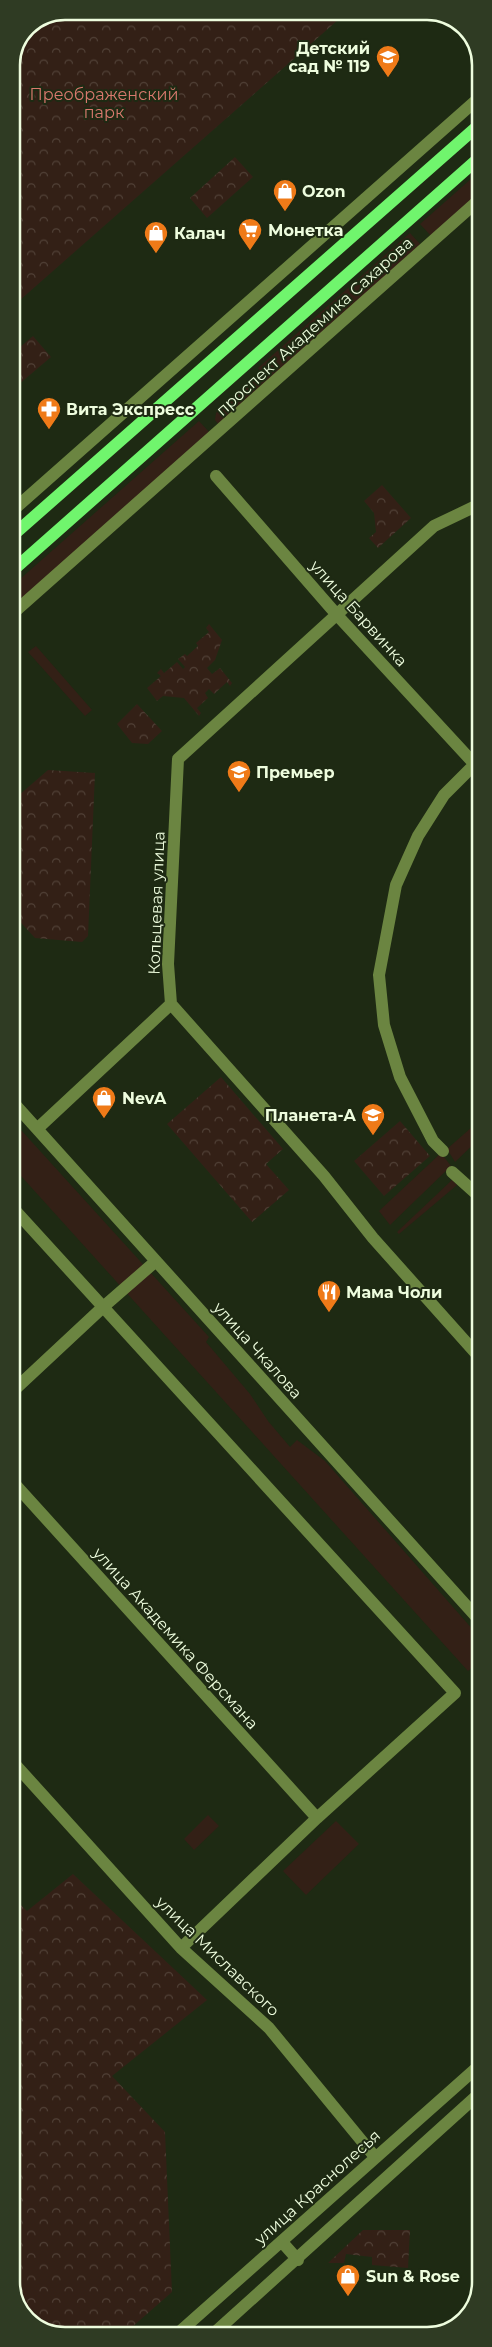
<svg xmlns="http://www.w3.org/2000/svg" width="492" height="2347" font-family="Montserrat,sans-serif">
  <style>
    .grass { fill: #332016 }
    .forest { fill: url(#forest-crowns) }
    .lines { fill: none; stroke-linecap: round; stroke-linejoin: round }
    .minor { stroke: #6b8541; stroke-width: 12 }
    .major { stroke: #70f56d; stroke-width: 12 }
    .labels { text-anchor: middle; stroke-width: 4; stroke-linejoin: round; paint-order: stroke }
    .poi-label { font-size: 16px; font-weight: bold; fill: #eefdde; stroke: #1e2a13; text-anchor: start }
    .park-label { font-size: 16px; fill: #d9796e; stroke: #1e2a13 }
    .street-label { font-size: 16px; fill: #eefdde; stroke: #1e2a13 }
    .rim { fill: none; stroke: #eefdde; stroke-width: 2.5 }
  </style>
  <defs>
    <pattern id="forest-crowns" width="20" height="18" patternUnits="userSpaceOnUse" patternTransform="scale(1.25)"><rect width="20" height="18" fill="#332016"/><path d="M2 6a3 3 0 1 1 6 0M12 15a3 3 0 1 1 6 0" fill="none" stroke="#514137"/></pattern>
  </defs>
  <rect width="100%" height="100%" fill="#1e2a13"/>
  <!-- grass -->
  <path class="grass" d="M480 171V194L432 237 420 224Z
    M410 233 421 245 219 425 215 420 216 413 261 373 258 368Z
    M199 421 210 433 18 603 11 595V587Z
    M36 646 92 710 85 716 28 652Z
    M11 1119 209 1337 206 1342 250 1394 268 1421 290 1447 297 1440 325 1461 481 1639V1660L468 1671 12 1166Z
    M480 1120V1138L455 1162 447 1149Z
    M441 1153 451 1166 390 1225 379 1211Z
    M452 1180 457 1185 399 1234 397 1232Z
    M208 1815 219 1826 194 1850 184 1839Z
    M336 1821 359 1844 306 1895 283 1871Z"/>
  <!-- forest -->
  <path class="forest" d="M65 11 347 12 11 308V65L27 27Z
    M235 157 253 177 207 218 190 198Z
    M33 336 51 357 11 391V355Z
    M382 485 411 518 378 548 369 538 376 532 374 513 364 501Z
    M209 624 222 640 215 660 207 668 212 674 220 668 232 683 230 686 227 682 214 694 209 689 205 693 208 698 197 708 201 713 199 716 184 698 163 696 157 701 147 688 161 676 157 673 161 669 164 673 177 662 183 669 185 667 178 659 185 654 187 656 198 646 196 643 209 632 206 628Z
    M137 704 162 731 148 744 132 743 117 724Z
    M48 770 95 773 88 936 82 942 35 938 11 912V802Z
    M221 1077 283 1149 266 1164 289 1190 252 1222 167 1124Z
    M400 1121 430 1156 384 1196 354 1161Z
    M73 1874 207 2000 112 2076 165 2132 172 2292 123 2335H58L27 2320 12 2289V1896L27 1911Z
    M363 2230H410L408 2268 372 2265V2257L346 2254 344 2263H328Z"/>
  <g class="lines">
    <!-- minor -->
    <path class="minor" d="M216 476 337 615 480 770
      M480 504 434 526 178 759 168 964 171 1004 324 1176 373 1238 481 1359
      M11 512 480 97
      M11 615 480 199
      M11 1100 481 1622
      M37 1129 171 1004
      M443 1151 433 1141 400 1077 384 1025 379 975 396 885 418 836 444 795 480 759
      M452 1172 481 1198
      M12 1207 455 1693 317 1818 181 1948
      M12 1392 102 1308 156 1261
      M12 1481 317 1818
      M12 1761 181 1948 269 2028 375 2157
      M282 2242 298 2260
      M176 2335 481 2064
      M212 2335 481 2092"/>
    <!-- major -->
    <path class="major" d="M11 537 480 124
      M11 572 480 157"/>
  </g>
  <!-- icons -->
  <defs>
    <g id="school-pin" transform="scale(1.25)"><path d="M0 17L-7.5 6A9.5 9.5 0 1 1 7.5 6Z" fill="#ef7a18" stroke="#1e2a13"/><path d="M0-5L7-2L0 1L-7-2ZM-4 1L0 2.5L4 1V4Q0 6-4 4Z" fill="#fff"/></g>
    <g id="shop-pin" transform="scale(1.25)"><path d="M0 17L-7.5 6A9.5 9.5 0 1 1 7.5 6Z" fill="#ef7a18" stroke="#1e2a13"/><path d="M-5-2.5h2.3a2.7 3.5 0 0 1 5.4 0H5L5.5 6h-11ZM-1.5-2.5h3a1.5 2.3 0 0 0-3 0Z" fill="#fff"/></g>
    <g id="supermarket-pin" transform="scale(1.25)"><path d="M0 17L-7.5 6A9.5 9.5 0 1 1 7.5 6Z" fill="#ef7a18" stroke="#1e2a13"/><path d="M-6-5.5h2.5l.6 2H6L4.5 2H-2.5L-4.4-4H-6ZM-1.5 3.2a1.3 1.3 0 1 0 .1 0ZM3 3.2a1.3 1.3 0 1 0 .1 0Z" fill="#fff"/></g>
    <g id="pharmacy-pin" transform="scale(1.25)"><path d="M0 17L-7.5 6A9.5 9.5 0 1 1 7.5 6Z" fill="#ef7a18" stroke="#1e2a13"/><path d="M-2-6h4v4h4v4h-4v4h-4v-4h-4v-4h4Z" fill="#fff"/></g>
    <g id="restaurant-pin" transform="scale(1.25)"><path d="M0 17L-7.5 6A9.5 9.5 0 1 1 7.5 6Z" fill="#ef7a18" stroke="#1e2a13"/><path d="M-5-6h1v4h1v-4h1v4h1v-4h1v5L-1.5 .5V6h-2V.5L-5-1ZM5-6V6H3V1.5H1.5Q1.5-4 5-6Z" fill="#fff"/></g>
  </defs>
  <g fill-rule="evenodd">
    <use href="#school-pin" x="388" y="57"/>
    <use href="#shop-pin" x="285" y="191"/>
    <use href="#supermarket-pin" x="250" y="230"/>
    <use href="#shop-pin" x="156" y="233"/>
    <use href="#pharmacy-pin" x="49" y="409"/>
    <use href="#school-pin" x="239" y="772"/>
    <use href="#shop-pin" x="104" y="1098"/>
    <use href="#school-pin" x="373" y="1115"/>
    <use href="#restaurant-pin" x="329" y="1292"/>
    <use href="#shop-pin" x="348" y="2276"/>
  </g>
  <g class="labels">
    <!-- poi labels -->
    <g class="poi-label">
      <text x="370" y="54" text-anchor="end">Детский<tspan x="370" dy="18">сад № 119</tspan></text>
      <text x="302" y="197">Ozon</text>
      <text x="268" y="236">Монетка</text>
      <text x="174" y="239">Калач</text>
      <text x="66" y="415">Вита Экспресс</text>
      <text x="256" y="778">Премьер</text>
      <text x="122" y="1104">NevA</text>
      <text x="356" y="1121" text-anchor="end">Планета-А</text>
      <text x="346" y="1298">Мама Чоли</text>
      <text x="366" y="2282">Sun &amp; Rose</text>
    </g>
    <!-- park labels -->
    <g class="park-label">
      <text x="104" y="100">Преображенский<tspan x="104" dy="18">парк</tspan></text>
    </g>
    <!-- street labels -->
    <g class="street-label">
      <text transform="translate(314 326) rotate(-42)" y="6">проспект Академика Сахарова</text>
      <text transform="translate(359 613) rotate(48)" y="6">улица Барвинка</text>
      <text transform="translate(156 903) rotate(-88)" y="6">Кольцевая улица</text>
      <text transform="translate(258 1350) rotate(48)" y="6">улица Чкалова</text>
      <text transform="translate(176 1638) rotate(48)" y="6">улица Академика Ферсмана</text>
      <text transform="translate(218 1956) rotate(44)" y="6">улица Миславского</text>
      <text transform="translate(317 2187) rotate(-42)" y="6">улица Краснолесья</text>
    </g>
  </g>
  <!-- crop -->
  <path d="M0 0H492V2347H0ZM65 20H427A45 45 0 0 1 472 65V2282A45 45 0 0 1 427 2327H65A45 45 0 0 1 20 2282V65A45 45 0 0 1 65 20Z" fill="#2f3b23" fill-rule="evenodd"/>
  <path class="rim" d="M65 20H427A45 45 0 0 1 472 65V2282A45 45 0 0 1 427 2327H65A45 45 0 0 1 20 2282V65A45 45 0 0 1 65 20Z"/>
</svg>
